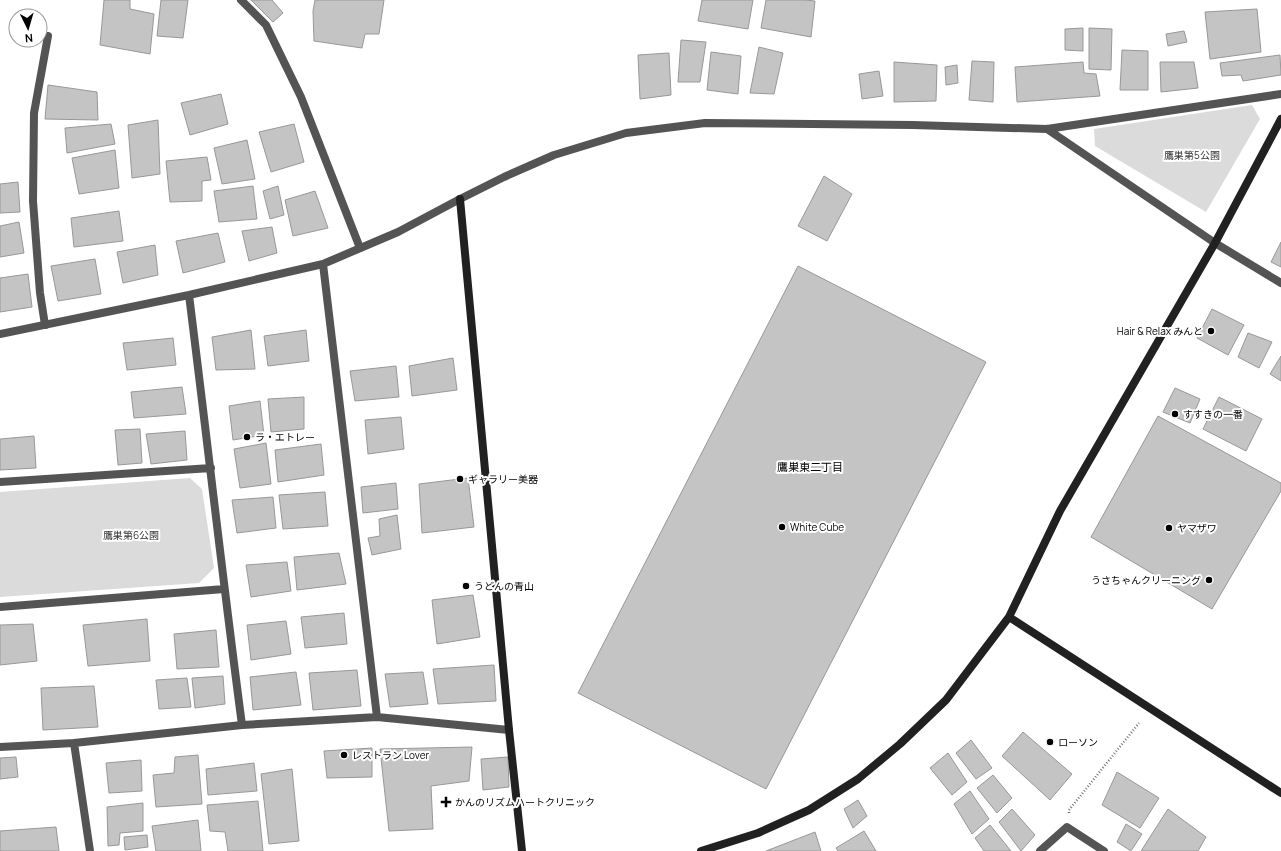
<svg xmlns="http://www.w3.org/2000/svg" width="1281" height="851" font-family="Manrope,'Noto Sans JP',sans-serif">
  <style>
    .green { fill: #dbdbdb }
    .building { fill: #c4c4c4; stroke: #989898 }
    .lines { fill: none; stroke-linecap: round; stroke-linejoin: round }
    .path { stroke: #767676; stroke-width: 2.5; stroke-dasharray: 1 2; stroke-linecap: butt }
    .lane { stroke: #545454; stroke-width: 8 }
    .street { stroke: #545454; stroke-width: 8 }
    .secondary { stroke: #212121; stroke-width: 8 }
    .poi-dot { fill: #000; stroke: #fff; stroke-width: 1.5 }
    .labels { text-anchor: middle; stroke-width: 4; stroke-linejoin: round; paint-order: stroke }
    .park-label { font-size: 10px; fill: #323232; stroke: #fff }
    .poi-label { font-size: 10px; fill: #000; stroke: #fff; text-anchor: start }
    .neighbourhood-label { font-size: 11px; fill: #000; stroke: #fff }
  </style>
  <rect width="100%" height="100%" fill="#fff"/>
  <!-- green -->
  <path class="green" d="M1252 105 1260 119 1206 212 1095 146 1094 129Z
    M190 478 202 489 214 568 199 583 0 597V492Z"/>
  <!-- building -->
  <path class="building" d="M104 0H130V9L154 14 150 54 100 45Z
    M161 0H188L183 38 157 36Z
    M251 0H272L283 13 273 22Z
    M315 0H384L379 34H365L362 48 314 41 313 11Z
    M702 0H753L748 29 698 21Z
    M766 0H805L815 1 811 37 761 28Z
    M1257 9 1261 52 1210 59 1205 12Z
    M1083 28V51L1065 50V29Z
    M1089 28 1112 29 1111 70 1089 69Z
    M1184 31 1187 42 1168 46 1166 34Z
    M681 40 706 42 700 82H678Z
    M759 47 783 53 774 94 750 93Z
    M1122 50 1148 51V90H1120Z
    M711 52 741 56 738 94 707 90Z
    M669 53 671 95 640 99 638 55Z
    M1280 55 1281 75 1243 81 1241 75 1222 76 1220 63Z
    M972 61 994 62 993 102 969 100Z
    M894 62 937 65 936 101 894 102Z
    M1083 62 1084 73 1096 74 1100 96 1017 102 1015 67Z
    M1160 62H1194L1198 88 1161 92Z
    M957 65 958 83 946 85 945 67Z
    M879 71 883 96 862 99 859 74Z
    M48 85 97 92 98 120 45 119Z
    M221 94 228 124 190 135 181 103Z
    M158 120 160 174 132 178 128 125Z
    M111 124 115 144 67 153 65 128Z
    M294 124 304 162 271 172 259 132Z
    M247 140 255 179 222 184 214 148Z
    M115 150 119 188 79 194 72 158Z
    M207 157 211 180 202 181V201L170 202 166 161Z
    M824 176 852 194 827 241 798 226Z
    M18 182 20 212 0 213V184Z
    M253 186 257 219 219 222 214 191Z
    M278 186 284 215 270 219 263 191Z
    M315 191 328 228 293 236 285 200Z
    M119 211 123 241 74 247 71 218Z
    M19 222 24 253 0 257V226Z
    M272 227 277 253 249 261 242 231Z
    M218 233 225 262 183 273 176 241Z
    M1281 242V267L1271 262Z
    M155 245 158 275 123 283 117 252Z
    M95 259 101 294 58 301 51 266Z
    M798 266 986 362 766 789 578 693Z
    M28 274 32 307 0 312V278Z
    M1212 309 1244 325 1228 355 1197 338Z
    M251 330 255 369 216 370 212 337Z
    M306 330 309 361 268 366 264 336Z
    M1248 333 1272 342 1259 368 1238 357Z
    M173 338 176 365 127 370 123 343Z
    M1281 356V381L1270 374Z
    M453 358 457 390 412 396 409 366Z
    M396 366 399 397 355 401 350 371Z
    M182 387 186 414 134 418 131 392Z
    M1175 388 1200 399 1190 423 1163 412Z
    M304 397V429L271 432 268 399Z
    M1219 397 1262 419 1246 451 1203 429Z
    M260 401 264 435 233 440 229 406Z
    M1158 416 1281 483V491L1212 609 1091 537Z
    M401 417 404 449 368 454 365 420Z
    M140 429 142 463 118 465 115 430Z
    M185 431 187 460 151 464 146 434Z
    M34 436 36 468 0 470V439Z
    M266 443 271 484 240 488 234 449Z
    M321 444 324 475 278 482 275 450Z
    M468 478 474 527 422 533 419 484Z
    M396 483 398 509 363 513 361 487Z
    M325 492 328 526 283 529 279 495Z
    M273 497 276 528 237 533 232 500Z
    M397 515 401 549 372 555 368 538 380 536 379 519Z
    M339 553 346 584 297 590 294 557Z
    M287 562 291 591 251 597 246 565Z
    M473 595 480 637 437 644 432 600Z
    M344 613 347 644 305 648 301 617Z
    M147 619 150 661 88 666 83 625Z
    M286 621 291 654 251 660 247 625Z
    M33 624 37 661 0 665V625Z
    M216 630 219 667 177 669 174 634Z
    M494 665 496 701 438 704 433 669Z
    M357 670 361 706 313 710 309 673Z
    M296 672 301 705 253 710 250 677Z
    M423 672 428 704 390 707 385 674Z
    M223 676 225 704 195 708 192 678Z
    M187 678 191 707 159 709 156 680Z
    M94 686 98 727 43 730 41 688Z
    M1023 732 1072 774 1050 800 1002 756Z
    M971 740 992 768 976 779 956 753Z
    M472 747 469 781 431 786 433 829 389 831 380 749Z
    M372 748V777L327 778 324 751Z
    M948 753 967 782 952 795 930 768Z
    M198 755 202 804 156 807 153 775 174 773 175 757Z
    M16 757 18 777 0 779V758Z
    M508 757 509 787 483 790 481 759Z
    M141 760 142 791 109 793 106 763Z
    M254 763 257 791 208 795 206 769Z
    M292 769 299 841 269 844 261 774Z
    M1117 772 1159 798 1140 828 1102 805Z
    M993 775 1012 798 997 813 977 788Z
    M970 791 989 819 972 834 954 804Z
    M858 800 867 816 853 828 844 809Z
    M258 801 263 851H228L225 832 210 831 207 805Z
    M143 803V831L120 833 119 845 108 846 107 807Z
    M1012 809 1035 835 1021 851 999 822Z
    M1168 809 1206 837 1198 851H1141Z
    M198 820 201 851H156L152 826Z
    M1126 824 1142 834 1131 851 1117 842Z
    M990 825 1011 851H984L975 838Z
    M56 827 59 851H0V831Z
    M864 831 876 851H838L836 848Z
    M815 832 821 851H766Z
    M147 835 148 847 125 850 124 837Z"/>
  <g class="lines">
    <!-- path -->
    <path class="path" d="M1069 813V810L1139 723"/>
    <!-- lane -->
    <path class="lane" d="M241 0 266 25 301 97 360 248
      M45 325 40 293 33 201 34 113 48 36"/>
    <!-- street -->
    <path class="street" d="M1047 129 1215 243 1281 283
      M323 264 377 717
      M189 295C207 438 223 582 242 725
      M0 334 189 295 323 264 398 232 460 199 504 177 554 155 626 133 705 123 913 125 1047 129 1281 94
      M0 482 211 468
      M0 607 224 589
      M74 743 90 851
      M0 747 74 743 242 725 377 717 509 730
      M1040 851 1067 827 1104 851"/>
    <!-- secondary -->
    <path class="secondary" d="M460 199 509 730 522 851
      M1009 617 1281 793
      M701 851 758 833 809 810 858 779 900 744 946 700 1009 617 1060 511 1215 243 1281 119"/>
  </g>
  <!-- markers -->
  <g class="poi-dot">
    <circle cx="1211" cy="331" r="4"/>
    <circle cx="1175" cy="414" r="4"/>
    <circle cx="247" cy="437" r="4"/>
    <circle cx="460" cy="479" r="4"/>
    <circle cx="782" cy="527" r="4"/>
    <circle cx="1169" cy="528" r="4"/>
    <circle cx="1209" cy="580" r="4"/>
    <circle cx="466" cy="586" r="4"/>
    <circle cx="1050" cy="742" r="4"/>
    <circle cx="344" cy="755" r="4"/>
    <path d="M444 796h4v4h4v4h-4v4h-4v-4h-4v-4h4z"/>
  </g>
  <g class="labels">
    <!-- park labels -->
    <g class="park-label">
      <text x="1192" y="159">鷹巣第5公園</text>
      <text x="131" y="539">鷹巣第6公園</text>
    </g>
    <!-- poi labels -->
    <g class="poi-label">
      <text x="1203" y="335" text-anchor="end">Hair &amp; Relax みんと</text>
      <text x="1183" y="418">すすきの一番</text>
      <text x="255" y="441">ラ・エトレー</text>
      <text x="468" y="483">ギャラリー美器</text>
      <text x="790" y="531">White Cube</text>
      <text x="1177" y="532">ヤマザワ</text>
      <text x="1201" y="584" text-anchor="end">うさちゃんクリーニング</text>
      <text x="474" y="590">うどんの青山</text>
      <text x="1058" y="746">ローソン</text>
      <text x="352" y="759">レストラン Lover</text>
      <text x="455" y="806">かんのリズムハートクリニック</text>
    </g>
    <!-- neighbourhood labels -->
    <g class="neighbourhood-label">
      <text x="810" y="471">鷹巣東二丁目</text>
    </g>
  </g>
  <!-- north arrow -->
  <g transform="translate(28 28) rotate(175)"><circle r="19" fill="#ffffff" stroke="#999999"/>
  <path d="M0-3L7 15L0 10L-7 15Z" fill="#000000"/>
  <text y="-6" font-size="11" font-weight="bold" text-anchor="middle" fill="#000000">N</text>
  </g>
</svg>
